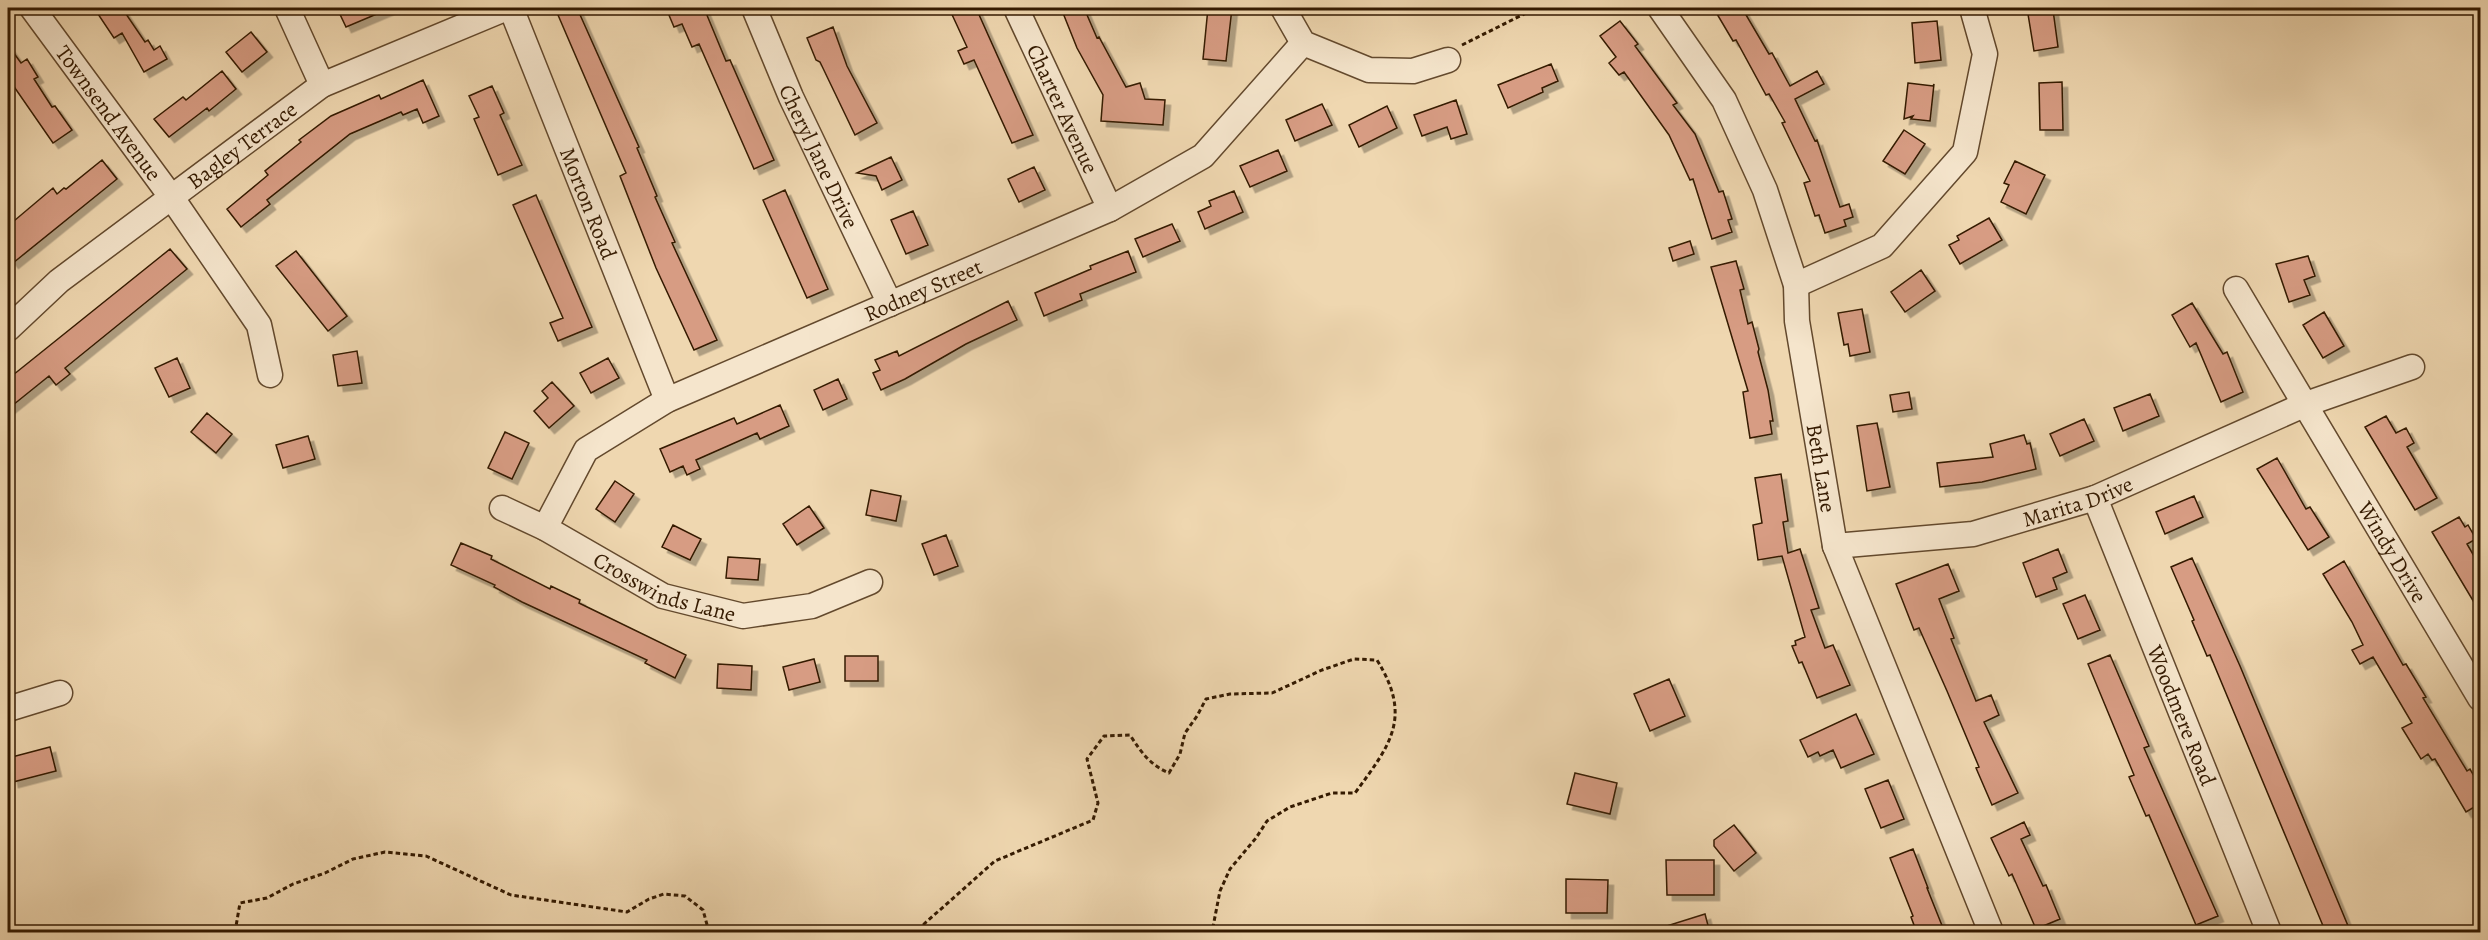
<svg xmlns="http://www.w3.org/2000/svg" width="2488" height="940" font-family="Alegreya,serif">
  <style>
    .building { fill: #d79c83; stroke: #341a01; stroke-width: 1.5; filter: url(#shadow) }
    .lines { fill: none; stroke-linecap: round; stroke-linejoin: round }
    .minor-casing { stroke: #63492d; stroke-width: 27 }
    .path { stroke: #341a01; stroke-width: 3; stroke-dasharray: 4.5 3; stroke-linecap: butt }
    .minor { stroke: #f5e5cc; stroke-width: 24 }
    .labels { text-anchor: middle; stroke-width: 4.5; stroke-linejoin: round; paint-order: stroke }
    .street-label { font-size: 22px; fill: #341a01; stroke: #f5e5cc }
  </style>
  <defs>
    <filter id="shadow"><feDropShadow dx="5.5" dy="5.5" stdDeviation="0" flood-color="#0004"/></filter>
  </defs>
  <rect width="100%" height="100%" fill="#efd7b0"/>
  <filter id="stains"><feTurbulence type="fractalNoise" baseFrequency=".00333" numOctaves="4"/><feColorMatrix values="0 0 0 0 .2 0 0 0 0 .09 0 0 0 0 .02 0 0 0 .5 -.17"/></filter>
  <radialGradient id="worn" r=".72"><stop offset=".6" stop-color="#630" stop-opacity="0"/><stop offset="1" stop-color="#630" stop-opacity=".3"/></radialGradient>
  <!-- building -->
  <path class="building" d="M94 8H122L145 42 148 40 154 50 160 46 167 59 144 72 122 33 114 38Z
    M337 8H391L346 27Z
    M555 8H577L639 147 637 148 657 196 655 197 675 242 672 243 717 340 694 350 656 268 620 176 626 173Z
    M666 8H704L726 61 730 60 774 160 754 169 699 44 692 47 682 24 674 27Z
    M949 8H976L1033 135 1012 143 974 60 964 64 958 51 967 47Z
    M1061 8H1084L1097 38 1099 37 1126 87 1140 83 1145 99 1165 100 1163 125 1101 121 1103 95 1077 48Z
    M1208 8H1232L1226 61 1203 59Z
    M1728 8H1742L1769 54 1772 53 1790 86 1817 71 1824 84 1795 99 1815 141 1817 140 1840 207 1849 204 1853 217 1844 220 1846 226 1825 233 1819 215 1815 216 1804 183 1810 181 1782 123 1785 122 1769 94 1766 95 1736 40 1733 41 1717 14Z
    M2053 10 2058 47 2034 51 2028 14Z
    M1620 21 1638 44 1635 46 1677 103 1673 105 1695 134 1719 192 1723 191 1732 219 1728 220 1732 232 1712 239 1693 179 1690 180 1669 135 1624 72 1619 75 1609 63 1616 57 1600 36Z
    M1937 21 1941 60 1915 63 1912 23Z
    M833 27 847 66 877 123 855 135 820 62 816 60 807 38Z
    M251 32 267 52 242 72 226 52Z
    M8 45 21 63 27 59 38 77 34 79 52 107 55 106 72 130 53 143 8 78Z
    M1551 64 1558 81 1542 88 1543 92 1508 108 1498 85Z
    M222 71 236 89 209 111 207 108 169 137 154 119 183 97 186 100Z
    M423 80 439 116 423 123 417 109 403 115 401 112 350 134 267 200 270 204 241 227 227 209 268 175 265 171 301 142 299 140 331 116 379 95 381 99Z
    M2062 82 2063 130H2040L2039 83Z
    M1908 83 1933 86 1934 84 1930 121 1911 119 1913 116 1904 119Z
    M492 86 504 113 500 115 522 165 498 175 474 119 479 117 469 96Z
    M1456 100 1467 134 1451 139 1447 127 1422 136 1414 115Z
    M1322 104 1332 125 1295 141 1286 120Z
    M1387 106 1397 128 1359 147 1349 125Z
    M1904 130 1925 144 1905 174 1883 161Z
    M1278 150 1287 171 1250 187 1240 166Z
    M891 157 902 180 882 190 876 176 857 173Z
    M102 160 117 179 13 263 8 256V226L53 188 57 194 64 188 66 189Z
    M2015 161 2045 175 2026 214 2001 202 2009 185 2004 183Z
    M1034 167 1045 190 1019 202 1008 179Z
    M785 190 828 289 807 298 763 200Z
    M1234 191 1243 212 1205 229 1198 212 1211 206 1209 201Z
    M536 195 592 327 558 341 550 323 563 318 513 205Z
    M913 211 928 245 906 254 891 220Z
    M1989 218 2002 240 1960 264 1949 245 1959 240 1957 236Z
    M1172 224 1180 241 1143 257 1135 239Z
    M1690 241 1694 254 1673 261 1669 248Z
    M170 249 187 269 65 368 70 374 56 385 49 376 8 409V379Z
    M296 251 347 316 328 331 276 266Z
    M1128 251 1136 272 1080 294 1082 300 1044 316 1035 293 1091 269 1090 266Z
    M2308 256 2315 276 2304 280 2310 295 2289 302 2276 264Z
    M1736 261 1744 289 1740 290 1748 324 1752 322 1759 349 1758 352 1768 390 1773 421H1770L1772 434 1750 438 1743 392 1748 391 1711 267Z
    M1921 270 1935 291 1905 312 1891 292Z
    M1008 301 1017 320 966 344 905 379 881 390 873 373 880 370 875 360 897 351 899 356Z
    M2192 303 2223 354 2227 352 2243 392 2221 402 2196 343 2190 347 2172 315Z
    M1862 309 1870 352 1850 356 1848 344 1844 345 1838 313Z
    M2324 312 2344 346 2323 358 2303 325Z
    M357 351 362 383 338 386 333 355Z
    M177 358 190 388 169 397 155 368Z
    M608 358 619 378 591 393 580 373Z
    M838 379 847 399 823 410 814 390Z
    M552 382 574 406 549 428 534 411 548 398 542 391Z
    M1909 392 1912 409 1893 412 1890 395Z
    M2150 394 2159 416 2123 431 2114 408Z
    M780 405 789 426 760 439 757 433 696 460 700 469 687 475 683 466 670 472 660 449 734 418 737 424Z
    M207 413 232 434 216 453 191 432Z
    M2386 416 2396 433 2406 428 2414 443 2407 447 2437 498 2415 510 2365 427Z
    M2084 419 2094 441 2060 456 2050 434Z
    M1877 423 1890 487 1867 491 1857 426Z
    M505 432 529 443 512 479 488 468Z
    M2024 435 2027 444 2030 443 2036 469 1982 482 1940 487 1937 463 1993 457 1990 444Z
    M308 436 315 459 283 468 276 445Z
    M2277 458 2306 509 2310 507 2329 537 2308 550 2257 469Z
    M1781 474 1788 521 1783 522 1788 553 1800 549 1819 608 1811 610 1825 648 1833 645 1850 685 1817 698 1802 662 1799 663 1792 646 1796 645 1795 641 1805 637 1782 556 1758 560 1753 525 1762 523 1755 478Z
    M615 481 634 494 615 522 596 509Z
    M871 490 901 496 896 521 866 515Z
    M2194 496 2203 517 2165 534 2156 512Z
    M809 506 824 528 797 545 783 524Z
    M2459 517 2465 527 2468 525 2476 539 2467 544 2481 568V614L2432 532Z
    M673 525 701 539 690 560 662 547Z
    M946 535 958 566 934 575 922 544Z
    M461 543 492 556 491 559 550 589 551 586 580 600 579 603 686 655 675 678 645 663 647 660 522 602 494 587 495 585 451 565Z
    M2058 549 2067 572 2053 578 2057 589 2036 597 2023 563Z
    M728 557 760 559 758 580 726 578Z
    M2192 558 2240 666 2351 933H2326L2210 655 2207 656 2192 621 2194 620 2171 567Z
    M2344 561 2403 665 2406 664 2426 697 2423 698 2467 771 2470 769 2481 788V803L2466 812 2435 759 2432 760 2428 754 2421 759 2402 728 2412 723 2373 657 2360 664 2352 650 2363 645 2352 622 2323 574Z
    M1948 564 1959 591 1939 599 1954 638 1951 639 1976 701 1991 695 1999 715 1984 722 2018 793 1992 805 1976 768 1979 767 1947 691 1919 628 1914 630 1896 584Z
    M2085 595 2100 630 2078 639 2063 604Z
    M2110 655 2149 746 2144 748 2218 916 2196 925 2149 815 2146 816 2129 777 2134 775 2088 664Z
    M845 656H878V681H845Z
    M814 659 820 682 789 690 783 667Z
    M718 664 752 666 751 690 717 688Z
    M1669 679 1685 716 1650 731 1634 694Z
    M1856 714 1874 754 1841 768 1833 750 1820 756 1818 752 1808 757 1800 740Z
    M50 747 56 771 13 782 8 758Z
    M1575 773 1617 783 1610 814 1567 804Z
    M1888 780 1904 819 1881 828 1865 789Z
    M2024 822 2030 835 2021 839 2043 886 2046 885 2060 919 2036 929 2012 874 2009 876 1991 838Z
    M1734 825 1756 853 1734 871 1714 846V840Z
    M1913 849 1928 888H1927L1945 933H1917L1911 917 1913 916 1890 858Z
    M1666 860H1714V895H1667Z
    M1566 879 1608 880 1607 913H1566Z
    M1705 914 1710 933H1657V929Z"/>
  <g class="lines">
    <!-- minor casing -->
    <g class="minor-casing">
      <g id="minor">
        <path id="s1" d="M32 8 172 198 259 325 270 375"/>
        <path d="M287 8 322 85"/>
        <path id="s2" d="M511 8 667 400"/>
        <path id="s3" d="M754 8 791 97 890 304"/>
        <path id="s4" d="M1016 8 1110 209"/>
        <path d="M1283 8 1303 43 1369 70 1413 71 1448 60"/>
        <path id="s5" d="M1660 8 1724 100 1765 190 1796 285 1797 321 1835 546 1991 932"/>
        <path d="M1796 285 1882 246 1965 152 1985 54 1972 8"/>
        <path id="s6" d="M2236 289 2480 698"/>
        <path id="s7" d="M8 329 59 281 322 85 507 8"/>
        <path id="s8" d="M2095 498 2269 932"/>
        <path id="s9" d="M502 508 545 528 663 596 743 616 812 606 870 582"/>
        <path id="s10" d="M545 528 586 450 667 400 1110 209 1203 156 1303 43"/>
        <path id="s11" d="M1835 546 1973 534 2095 498 2306 404 2412 367"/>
        <path d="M8 709 60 693"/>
      </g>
    </g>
    <!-- path -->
    <path class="path" d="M1462 45 1536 8
      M235 932 240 903 267 898 293 884 325 873 353 859 385 852 426 856 511 895 627 912 649 899 664 894 685 896 703 910 709 932
      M921 932 924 924 995 861 1093 820 1098 803 1087 759 1104 736 1130 735C1141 752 1150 765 1169 773L1180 754 1185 733 1197 716 1206 699 1230 694 1272 693 1322 670 1354 659 1377 660C1413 718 1390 745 1355 793H1332L1290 807 1267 821 1256 838 1230 869 1220 891 1212 932"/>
    <!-- minor -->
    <use href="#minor" class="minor"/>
  </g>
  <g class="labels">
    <!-- street labels -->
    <g class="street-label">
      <text dy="8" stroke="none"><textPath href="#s4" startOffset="111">Charter Avenue</textPath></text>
      <text dy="8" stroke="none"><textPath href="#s1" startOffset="130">Townsend Avenue</textPath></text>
      <text dy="8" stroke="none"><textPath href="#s7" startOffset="298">Bagley Terrace</textPath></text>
      <text dy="8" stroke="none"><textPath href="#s3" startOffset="162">Cheryl Jane Drive</textPath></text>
      <text dy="8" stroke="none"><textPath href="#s2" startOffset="210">Morton Road</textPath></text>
      <text dy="8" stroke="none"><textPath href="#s10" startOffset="462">Rodney Street</textPath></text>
      <text dy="8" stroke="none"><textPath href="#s5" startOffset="496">Beth Lane</textPath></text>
      <text dy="8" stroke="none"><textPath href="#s11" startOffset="248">Marita Drive</textPath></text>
      <text dy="8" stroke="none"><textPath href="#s6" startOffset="306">Windy Drive</textPath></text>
      <text dy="8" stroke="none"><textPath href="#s9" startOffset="182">Crosswinds Lane</textPath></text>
      <text dy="8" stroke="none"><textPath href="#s8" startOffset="234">Woodmere Road</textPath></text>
    </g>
  </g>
  <!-- margin -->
  <rect width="2488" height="940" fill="none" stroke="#efd7b0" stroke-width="30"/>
  <rect x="9" y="9" width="2470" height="922" fill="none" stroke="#341a01" stroke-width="3"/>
  <rect x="15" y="15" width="2458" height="910" fill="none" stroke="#341a01" stroke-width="1.5"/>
  <rect width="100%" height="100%" filter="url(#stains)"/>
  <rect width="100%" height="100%" fill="url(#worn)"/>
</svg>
